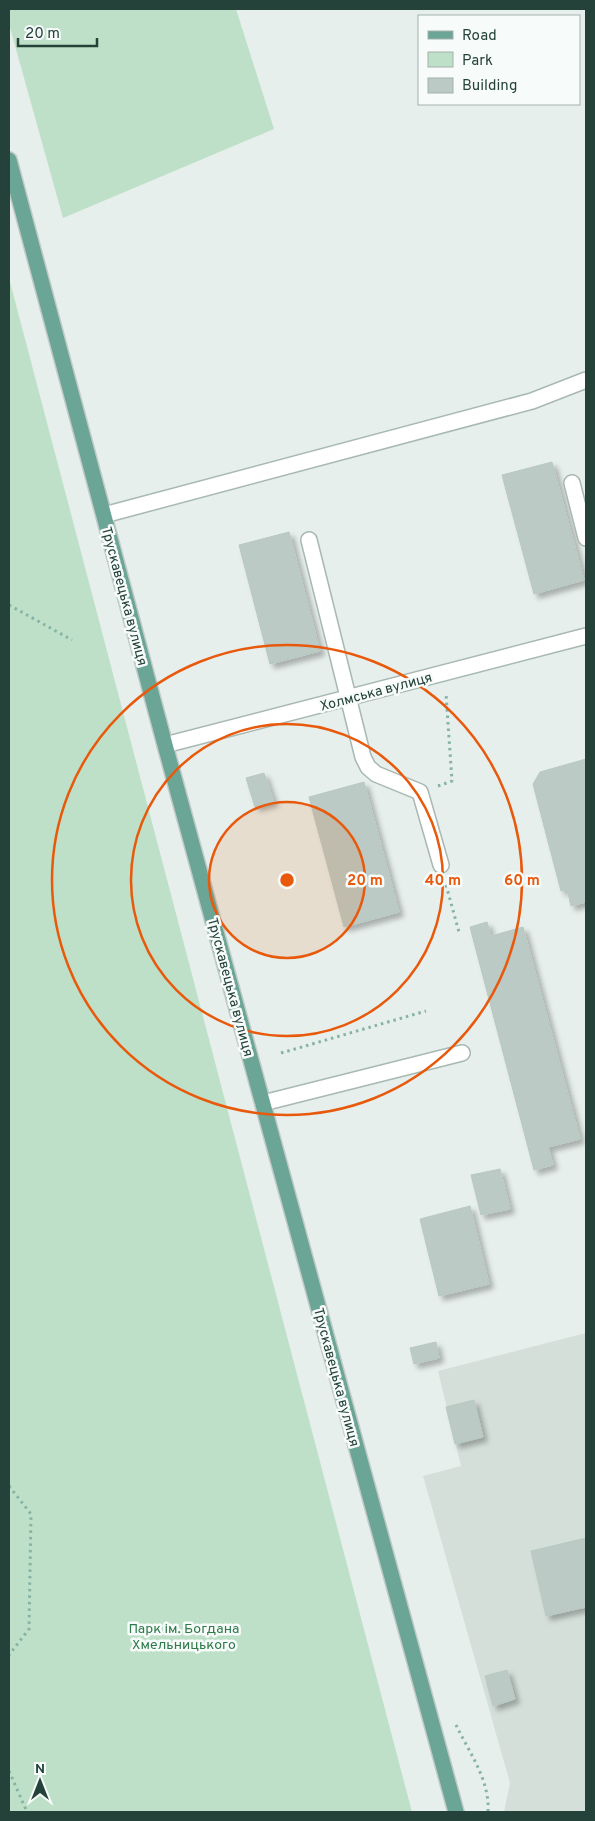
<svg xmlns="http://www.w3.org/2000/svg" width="595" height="1821" font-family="Overpass,sans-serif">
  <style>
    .built { fill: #d4dfda }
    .green { fill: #bfe0c8 }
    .building { fill: #bbcac4; stroke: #b8c9c2; filter: url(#shadow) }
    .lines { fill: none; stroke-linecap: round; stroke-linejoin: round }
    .minor-casing { stroke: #a8b8b2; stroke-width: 18 }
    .major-casing { stroke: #c2cac8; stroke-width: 18 }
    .path { stroke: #86b3a5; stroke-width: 3; stroke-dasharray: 2.5 4; stroke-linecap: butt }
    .minor { stroke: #fff; stroke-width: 15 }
    .major { stroke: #6aa596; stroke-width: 15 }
    .ring { fill: none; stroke: #e8590c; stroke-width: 2.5 }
    .labels { text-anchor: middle; stroke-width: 5; stroke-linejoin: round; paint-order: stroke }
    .street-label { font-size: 14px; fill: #24423a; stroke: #f7fbf9 }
    .park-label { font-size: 14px; fill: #2d7a4b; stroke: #f7fbf9 }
    .centre { fill: #e8590c; stroke: #f7fbf9; stroke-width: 2.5 }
    .ring-label { font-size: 15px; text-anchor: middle; font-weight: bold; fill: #e8590c; stroke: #f7fbf9; stroke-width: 5; stroke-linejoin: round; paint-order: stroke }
  </style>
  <defs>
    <filter id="shadow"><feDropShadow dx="4.5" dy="4.5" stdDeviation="2.5" flood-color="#0004"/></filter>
  </defs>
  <rect width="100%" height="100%" fill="#e6efeb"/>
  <!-- built -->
  <path class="built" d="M586 1333V1812H504L510 1783 423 1476 461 1466 438 1371Z"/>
  <!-- green -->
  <path class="green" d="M9 9H236L274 129 63 218 9 24Z
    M9 278 412 1812H9Z"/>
  <!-- building -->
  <path class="building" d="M552 462 584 580 534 594 502 475Z
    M289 532 320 651 270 664 239 545Z
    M586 759V902L571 906 567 889 561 891 533 784 540 772Z
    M264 773 274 802 255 807 246 778Z
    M364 782 399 912 344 927 309 797Z
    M487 922 491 936 523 927 580 1139 548 1147 553 1165 534 1170 470 927Z
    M500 1169 510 1209 481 1215 471 1175Z
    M470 1206 489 1284 439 1296 420 1219Z
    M436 1342 439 1358 414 1364 410 1348Z
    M474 1400 483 1437 455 1444 446 1407Z
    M586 1538V1607L546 1616 531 1551Z
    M507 1670 515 1699 493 1706 485 1676Z"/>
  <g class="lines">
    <!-- minor casing -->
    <g class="minor-casing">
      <path id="minor" d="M572 483 586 538
        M104 515 532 401 586 380
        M309 540 363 757 368 767 376 774 420 792 441 865
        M165 745 586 636
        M263 1103 462 1053"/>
    </g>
    <!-- major casing -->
    <g class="major-casing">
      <path id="major" d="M9 160 165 745 456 1812"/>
    </g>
    <!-- path -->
    <path class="path" d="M9 605 72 640
      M438 786 452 781 446 694
      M446 885 459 932
      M281 1053 426 1011
      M9 1486 31 1514 29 1629 9 1655
      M456 1725C469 1752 490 1780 488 1812
      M9 1771 27 1812"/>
    <!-- minor -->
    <use href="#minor" class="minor"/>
    <!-- major -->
    <use href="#major" class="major"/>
  </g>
  <!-- distance rings -->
  <circle cx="287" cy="880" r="78" fill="#e8590c" fill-opacity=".12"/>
  <g class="ring">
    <circle cx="287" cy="880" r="78"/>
    <circle cx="287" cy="880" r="156"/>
    <circle cx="287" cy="880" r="235"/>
  </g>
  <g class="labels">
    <!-- street labels -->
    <g class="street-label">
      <text transform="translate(125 596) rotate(75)" y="5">Трускавецька вулиця</text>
      <text transform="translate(376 691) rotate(-15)" y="5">Холмська вулиця</text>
      <text transform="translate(231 987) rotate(75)" y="5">Трускавецька вулиця</text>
      <text transform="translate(337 1377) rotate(75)" y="5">Трускавецька вулиця</text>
    </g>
    <!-- park labels -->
    <g class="park-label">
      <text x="184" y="1633">Парк ім. Богдана<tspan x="184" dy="16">Хмельницького</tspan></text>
    </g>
  </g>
  <circle cx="287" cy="880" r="8" class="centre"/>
  <g class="ring-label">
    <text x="365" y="885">20 m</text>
    <text x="443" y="885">40 m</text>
    <text x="522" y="885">60 m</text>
  </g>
  <!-- border -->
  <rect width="595" height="1821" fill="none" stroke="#24423a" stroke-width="20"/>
  <!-- legend -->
  <rect x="418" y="15" width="162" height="90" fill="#f7fbf9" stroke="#a3b1ad"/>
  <rect x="428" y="31" width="25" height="8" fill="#6aa596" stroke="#a3b1ad"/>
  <text x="462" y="40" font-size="15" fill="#24423a">Road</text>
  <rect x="428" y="52" width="25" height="15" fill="#bfe0c8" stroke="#a3b1ad"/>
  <text x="462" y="65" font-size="15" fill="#24423a">Park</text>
  <rect x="428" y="78" width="25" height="15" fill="#bbcac4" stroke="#a3b1ad"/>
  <text x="462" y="90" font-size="15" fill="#24423a">Building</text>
  <!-- north arrow -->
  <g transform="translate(40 1781)" stroke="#f7fbf9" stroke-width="4" paint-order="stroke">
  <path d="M0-4L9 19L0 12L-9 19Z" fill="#24423a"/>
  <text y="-8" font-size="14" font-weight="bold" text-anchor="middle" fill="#24423a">N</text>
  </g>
  <!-- scale -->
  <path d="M18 38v8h79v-8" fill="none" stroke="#24423a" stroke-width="2.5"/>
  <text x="25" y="38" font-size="15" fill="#24423a" stroke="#f7fbf9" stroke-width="4" paint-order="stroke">20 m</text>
</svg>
